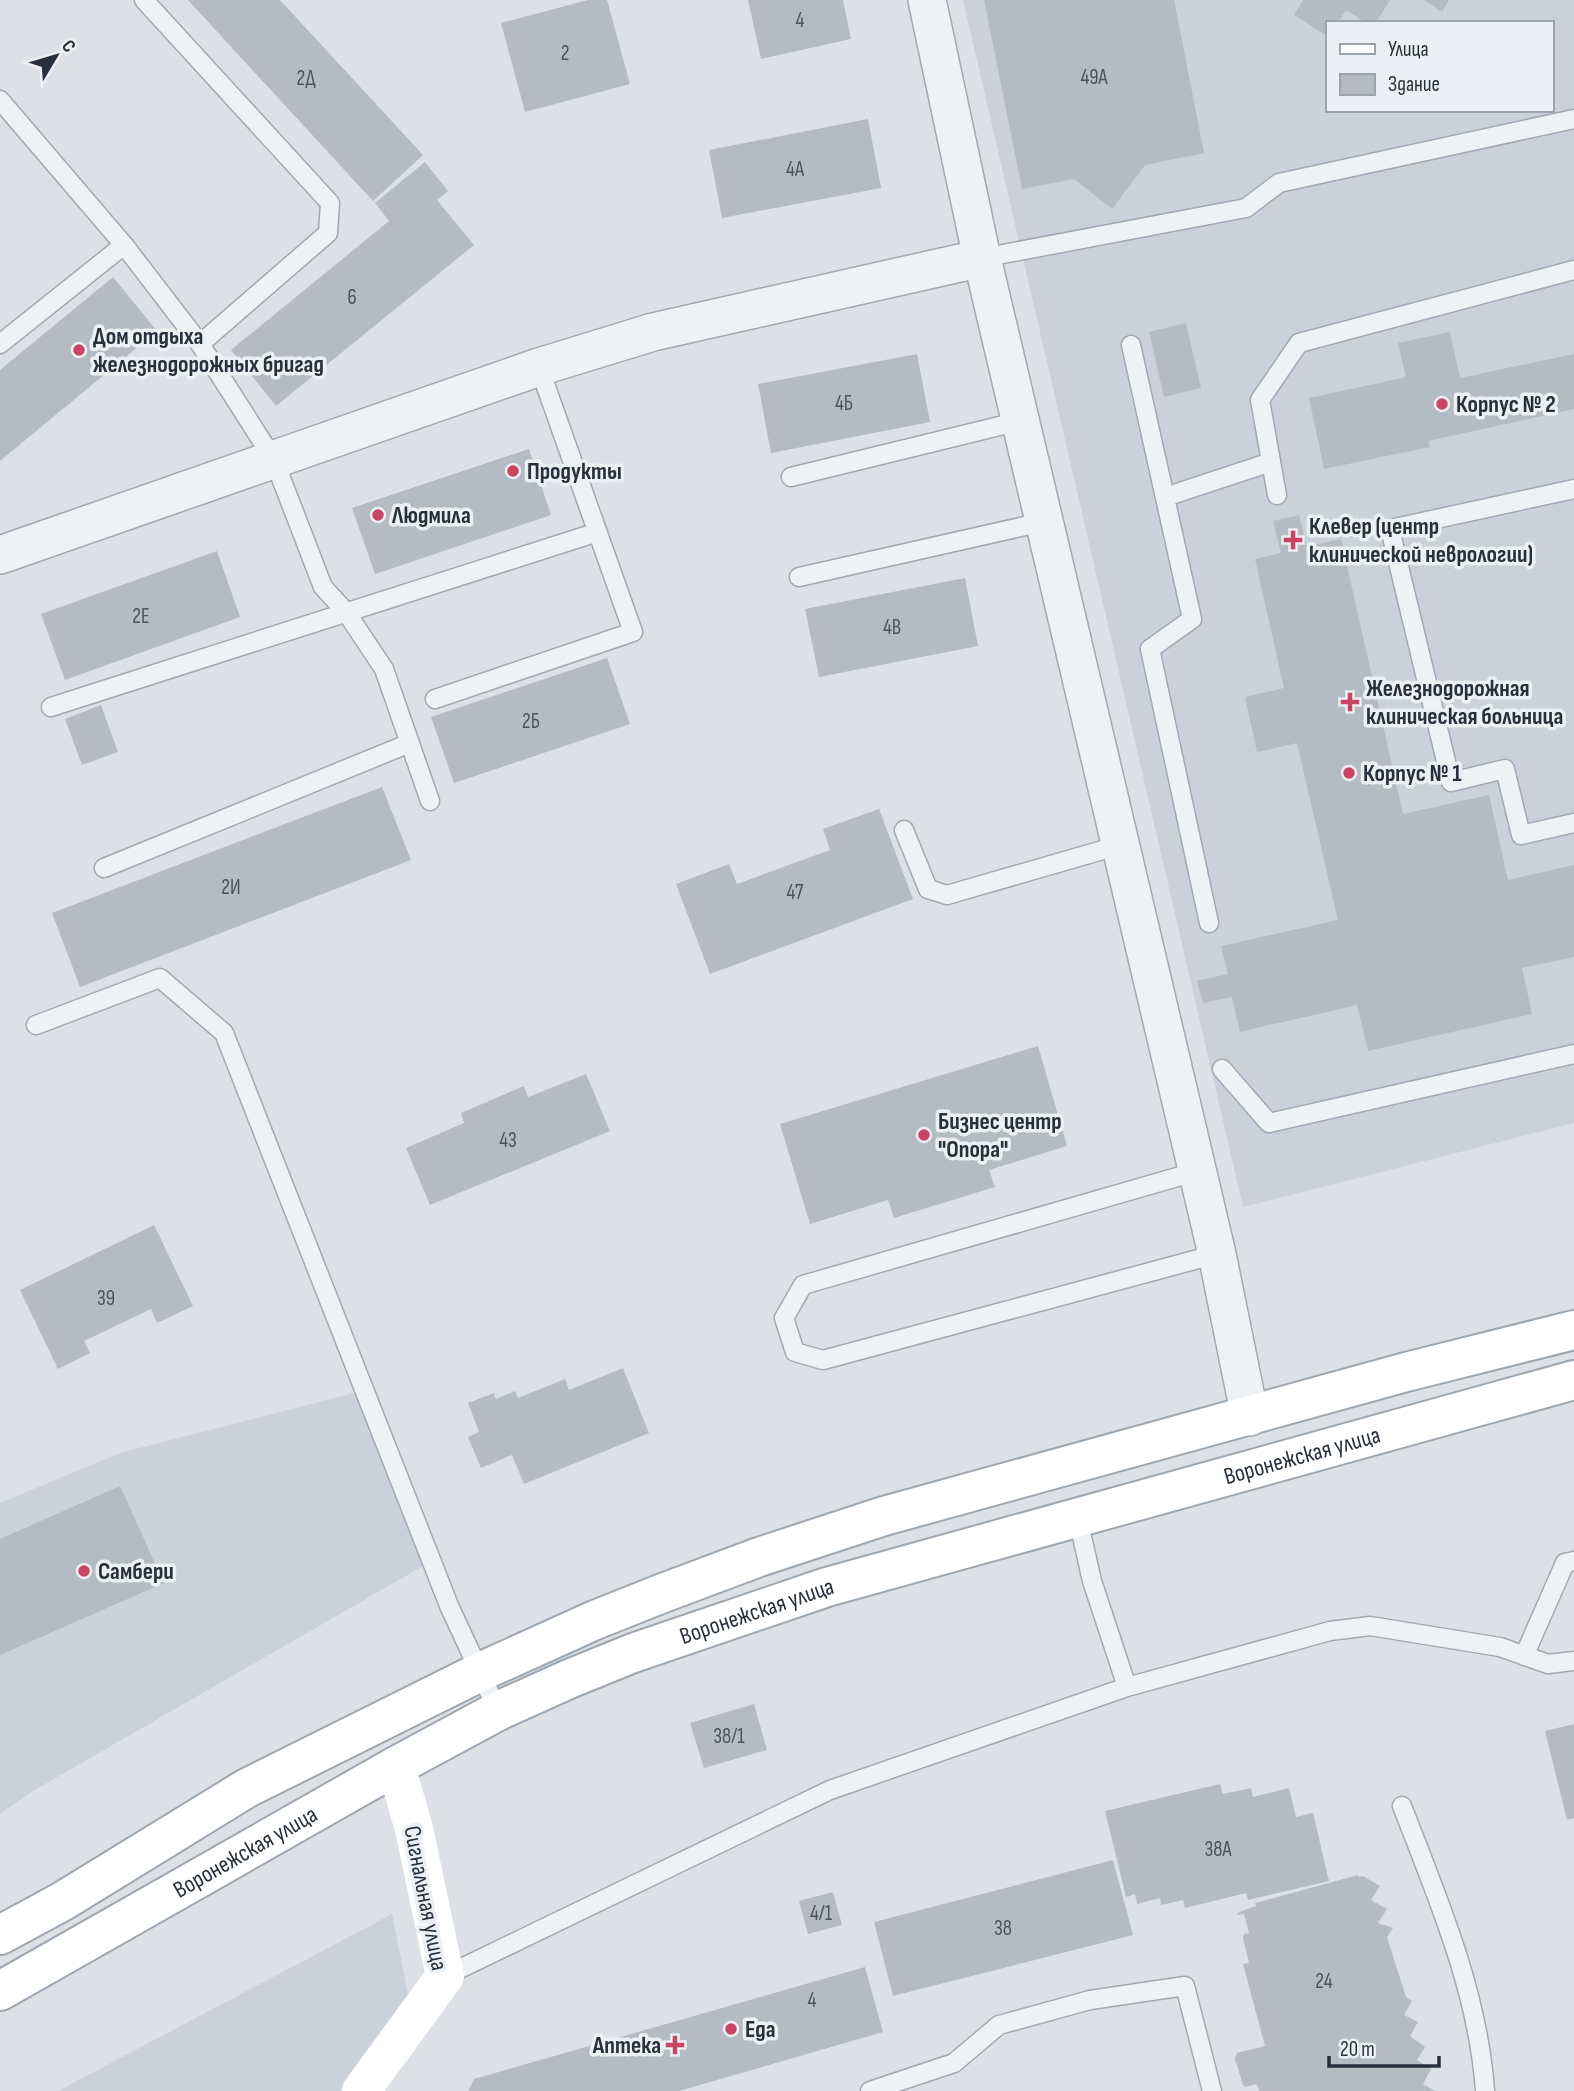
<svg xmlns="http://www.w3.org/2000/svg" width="1574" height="2091" font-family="'Sofia Sans Condensed',sans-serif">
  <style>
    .built { fill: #cbd1d8; fill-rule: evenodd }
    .building { fill: #b5bbc3 }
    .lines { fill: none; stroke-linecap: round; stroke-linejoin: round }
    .lane-casing { stroke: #a3a8b0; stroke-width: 21 }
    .street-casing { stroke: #a3a8b0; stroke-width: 40 }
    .primary-casing { stroke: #9da7b1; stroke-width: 42 }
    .lane { stroke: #eff2f5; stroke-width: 18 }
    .street { stroke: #eff2f5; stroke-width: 37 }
    .secondary { stroke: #fff; stroke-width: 38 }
    .primary { stroke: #fff; stroke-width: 38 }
    .poi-dot { fill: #c84663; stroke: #ecf0f4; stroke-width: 2.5 }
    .labels { text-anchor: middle; stroke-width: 7; stroke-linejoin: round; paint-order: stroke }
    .number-label { font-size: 21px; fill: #4a535e }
    .poi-label { font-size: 24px; font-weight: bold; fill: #27303c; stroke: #ecf0f4; text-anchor: start }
    .street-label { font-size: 24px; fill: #27303c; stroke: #ecf0f4 }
  </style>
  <rect width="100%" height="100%" fill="#dde1e6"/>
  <!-- built -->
  <path class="built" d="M963 0H1574V1123L1243 1207ZM1327 23H1551V110H1327Z
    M354 1393 419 1528 423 1566 33 1791 0 1814V1503L120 1453Z
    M392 1914 409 1999 340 2091H58Z"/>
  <!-- building -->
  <path class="building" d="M188 0H280L423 155 373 201Z
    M588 0H607L630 84 525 112 501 23Z
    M748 0H843L851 39 761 59Z
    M984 0H1174L1204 153 1145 165 1112 209 1074 179 1022 189Z
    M1303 0H1390L1376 23H1367L1346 10 1337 23H1327V36L1294 15Z
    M1424 0H1449L1442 12Z
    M868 119 881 188 722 218 709 150Z
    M425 162 448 191 437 200 474 245 276 406 231 350 389 221 375 203Z
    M113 277 157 331 0 461V370Z
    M1186 323 1201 388 1164 397 1149 332Z
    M1450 332 1460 378 1574 354V409L1428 441 1430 447 1324 469 1309 398 1406 377 1398 343Z
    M917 354 930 422 771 453 758 384Z
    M529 449 551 515 375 574 352 508Z
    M1299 515 1307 547 1341 539 1403 814 1489 795 1508 880 1574 865V957L1522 968 1532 1014 1368 1051 1357 1005 1240 1032 1232 997 1203 1003 1197 981 1228 974 1221 946 1338 920 1297 743 1257 752 1245 697 1284 688 1255 559 1281 553 1273 521Z
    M217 551 240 617 65 680 41 614Z
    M965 578 978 646 819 677 805 609Z
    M607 658 630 724 454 783 431 717Z
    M101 705 118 752 82 765 65 719Z
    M382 787 411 860 80 987 52 913Z
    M879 809 913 899 710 974 676 884 729 864 737 884 830 850 823 829Z
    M1038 1046 1067 1146 989 1170 995 1187 894 1218 888 1200 810 1224 780 1124Z
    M586 1074 610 1131 430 1205 406 1148 464 1123 461 1113 524 1086 528 1097Z
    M154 1225 193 1306 157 1323 151 1309 84 1341 90 1353 58 1369 20 1290Z
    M623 1368 649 1433 524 1484 512 1455 481 1468 468 1437 479 1432 468 1403 494 1393 496 1399 515 1391 518 1398 565 1379 569 1390Z
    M120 1486 164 1583 0 1655V1539Z
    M754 1704 767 1750 704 1768 690 1723Z
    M1574 1724V1818L1567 1820 1545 1731Z
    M1220 1784 1223 1794 1251 1788 1253 1797 1289 1788 1296 1817 1313 1813 1329 1881 1248 1900 1246 1893 1185 1908 1183 1900 1161 1905 1160 1898 1137 1904 1135 1894 1126 1897 1105 1811Z
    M1113 1860 1133 1935 893 1996 874 1922Z
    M1358 1875 1359 1877 1363 1876 1380 1886 1371 1900 1387 1909 1378 1923 1393 1928 1387 1937 1406 1997 1412 2001 1404 2015 1418 2022 1410 2036 1425 2047 1417 2060 1431 2069 1423 2084 1435 2091H1259L1257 2084 1245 2087 1243 2085 1235 2059 1237 2053 1265 2046 1243 1964 1249 1963 1243 1938 1244 1934 1249 1933 1244 1914 1237 1915V1913L1256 1906 1255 1903Z
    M833 1892 842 1925 808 1934 799 1901Z
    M865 1967 883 2032 679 2091H468L474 2079Z"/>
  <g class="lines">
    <!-- lane casing -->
    <g class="lane-casing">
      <path id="lane" d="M144 0 330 203 328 233 200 344 274 460 323 587 346 612 384 669 430 801
        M0 100 124 245
        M982 258 1246 208 1279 183 1574 119
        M0 344 124 245 200 344
        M1131 345 1192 619 1150 649 1209 923
        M791 477 1020 421
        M1574 489 1390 529 1451 782 1505 769 1521 835 1574 823
        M1277 495 1260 400 1299 343 1574 270
        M1165 497 1271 462
        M799 577 1043 522
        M435 699 633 632 539 367
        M51 707 598 532
        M904 830 928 889 947 895 1120 845
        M104 868 410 743
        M36 1025 160 978 224 1033 450 1608 498 1711
        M1222 1069 1269 1123 1574 1054
        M1198 1171 803 1285 784 1318 795 1352 823 1360 1217 1254
        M1524 1656 1565 1563 1574 1561
        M1127 1687 1330 1631 1370 1626 1500 1647 1548 1664 1574 1661
        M1402 1806C1438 1899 1478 1991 1485 2091
        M445 1976 830 1790 1127 1687 1092 1581 1078 1519
        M870 2091 954 2063 999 2025 1090 2000 1185 1986 1212 2091"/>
    </g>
    <!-- street casing -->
    <g class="street-casing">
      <path id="street" d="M927 0 982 258 1217 1254 1250 1417
        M0 555 539 367 653 332 982 258"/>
    </g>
    <!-- primary casing -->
    <g class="primary-casing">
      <g id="primary">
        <path d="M0 1935 63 1901 247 1788 480 1672 595 1620 663 1593 759 1557 884 1516 1406 1372 1574 1330"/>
        <path id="s1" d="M0 1991 396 1766 498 1711 569 1679 633 1653 827 1587 1574 1380"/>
      </g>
    </g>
    <!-- lane -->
    <use href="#lane" class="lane"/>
    <!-- street -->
    <use href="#street" class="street"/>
    <!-- secondary -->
    <path class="secondary" d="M361 2091 445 1976 414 1829 396 1766"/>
    <!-- primary -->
    <use href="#primary" class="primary"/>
  </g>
  <!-- markers -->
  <g class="poi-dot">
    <circle cx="79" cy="350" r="7"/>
    <circle cx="1442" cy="404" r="7"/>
    <circle cx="513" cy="471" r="7"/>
    <circle cx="378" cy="515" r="7"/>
    <path d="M1289.5 529.5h7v7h7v7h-7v7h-7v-7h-7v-7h7z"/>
    <path d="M1346.5 691.5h7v7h7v7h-7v7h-7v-7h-7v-7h7z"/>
    <circle cx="1349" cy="773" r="7"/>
    <circle cx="924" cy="1135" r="7"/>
    <circle cx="84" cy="1571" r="7"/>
    <circle cx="731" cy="2029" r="7"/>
    <path d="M671.5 2034.5h7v7h7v7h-7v7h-7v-7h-7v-7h7z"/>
  </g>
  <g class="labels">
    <!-- number labels -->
    <g class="number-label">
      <text x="800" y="27">4</text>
      <text x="565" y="60">2</text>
      <text x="1094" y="84">49А</text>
      <text x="306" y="85">2Д</text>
      <text x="795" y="176">4А</text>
      <text x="352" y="304">6</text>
      <text x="844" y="410">4Б</text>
      <text x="141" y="623">2Е</text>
      <text x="892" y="634">4В</text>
      <text x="531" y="728">2Б</text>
      <text x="231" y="894">2И</text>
      <text x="795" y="899">47</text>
      <text x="508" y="1147">43</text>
      <text x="106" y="1305">39</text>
      <text x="729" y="1743">38/1</text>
      <text x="1218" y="1856">38А</text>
      <text x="821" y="1920">4/1</text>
      <text x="1003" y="1935">38</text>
      <text x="1324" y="1988">24</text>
      <text x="812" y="2007">4</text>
    </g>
    <!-- poi labels -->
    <g class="poi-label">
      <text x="93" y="344">Дом отдыха<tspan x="93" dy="28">железнодорожных бригад</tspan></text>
      <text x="1456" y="412">Корпус № 2</text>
      <text x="527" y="479">Продукты</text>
      <text x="392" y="523">Людмила</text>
      <text x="1309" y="534">Клевер (центр<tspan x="1309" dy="28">клинической неврологии)</tspan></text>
      <text x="1366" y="696">Железнодорожная<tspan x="1366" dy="28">клиническая больница</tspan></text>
      <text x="1363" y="781">Корпус № 1</text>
      <text x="938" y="1129">Бизнес центр<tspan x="938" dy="28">"Опора"</tspan></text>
      <text x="98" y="1579">Самбери</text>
      <text x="745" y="2037">Еда</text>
      <text x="661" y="2053" text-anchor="end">Аптека</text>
    </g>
    <!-- street labels -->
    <g class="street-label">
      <text dy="8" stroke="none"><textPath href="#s1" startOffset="1416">Воронежская улица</textPath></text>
      <text dy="8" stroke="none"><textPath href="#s1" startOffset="849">Воронежская улица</textPath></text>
      <text dy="8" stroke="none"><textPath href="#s1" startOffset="282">Воронежская улица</textPath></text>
      <text transform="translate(426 1898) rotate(79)" y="8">Сигнальная улица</text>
    </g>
  </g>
  <!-- legend -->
  <rect x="1326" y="21" width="228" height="91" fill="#ecf0f4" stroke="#9da3aa" stroke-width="2"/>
  <rect x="1340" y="44" width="35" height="10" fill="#ffffff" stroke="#9da3aa" stroke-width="2"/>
  <text x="1388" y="56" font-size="21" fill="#27303c">Улица</text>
  <rect x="1340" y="74" width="35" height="21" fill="#b5bbc3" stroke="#9da3aa" stroke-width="2"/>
  <text x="1388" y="91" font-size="21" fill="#27303c">Здание</text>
  <!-- north arrow -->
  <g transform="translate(56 56) rotate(52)" stroke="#ecf0f4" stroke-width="5" paint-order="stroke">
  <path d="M0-5L12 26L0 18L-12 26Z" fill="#27303c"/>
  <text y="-10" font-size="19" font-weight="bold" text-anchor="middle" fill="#27303c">С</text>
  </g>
  <!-- scale -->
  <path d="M1329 2056v10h110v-10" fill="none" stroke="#27303c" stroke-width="3.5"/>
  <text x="1340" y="2056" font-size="21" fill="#27303c" stroke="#ecf0f4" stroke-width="5" paint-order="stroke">20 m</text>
</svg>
